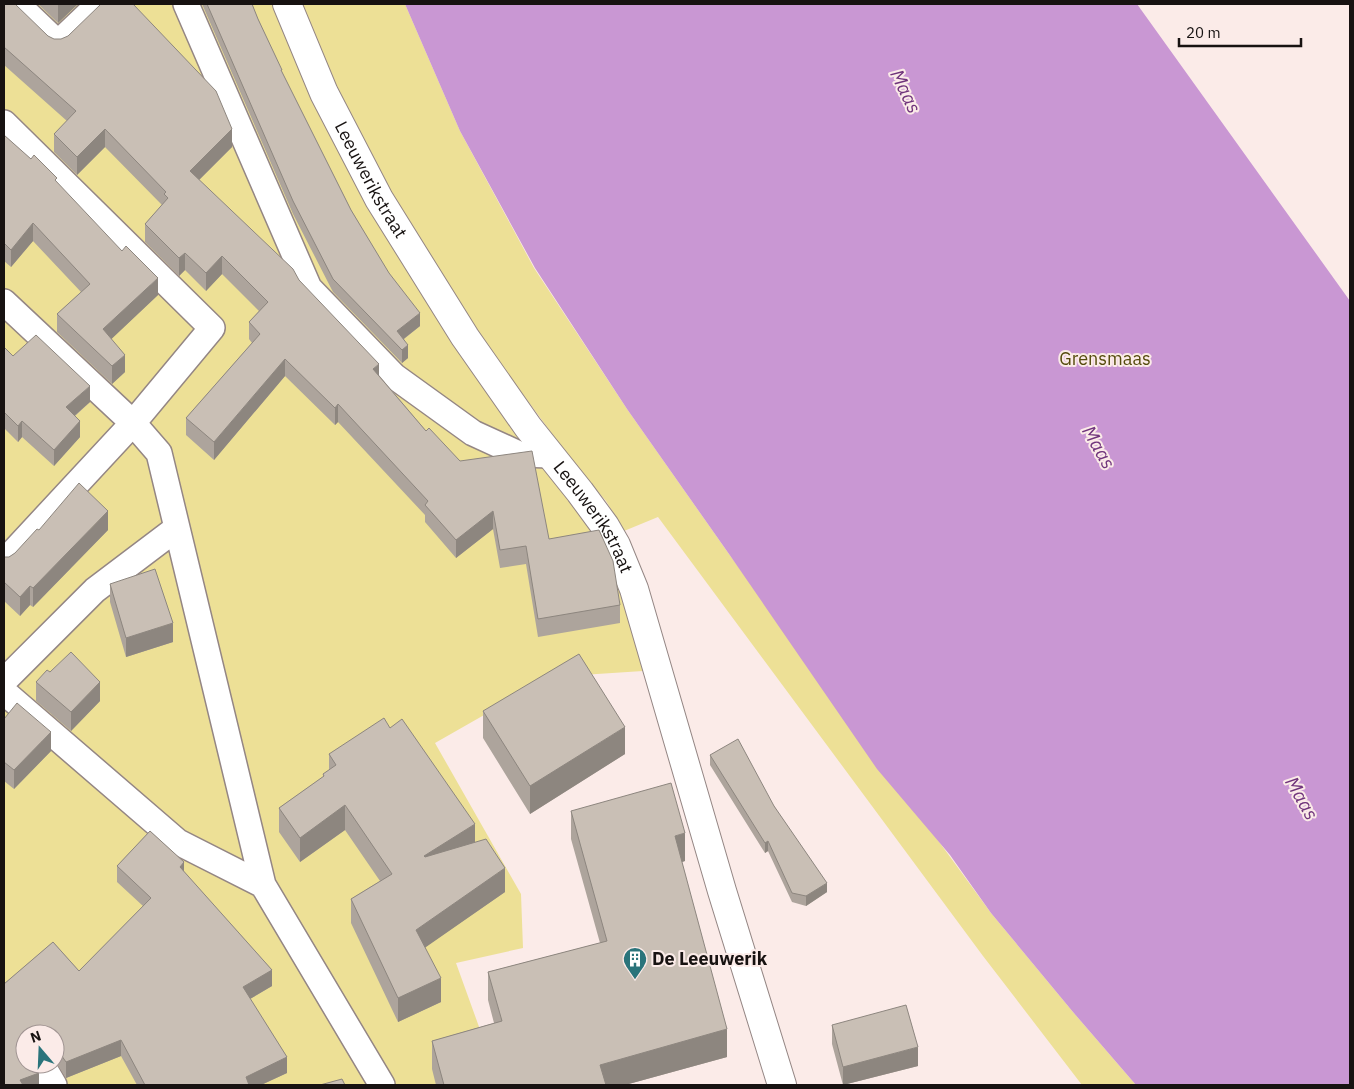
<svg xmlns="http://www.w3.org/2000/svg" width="1354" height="1089" font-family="'IBM Plex Sans',sans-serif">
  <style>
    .green { fill: #ede096; fill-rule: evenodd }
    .water { fill: #c997d3 }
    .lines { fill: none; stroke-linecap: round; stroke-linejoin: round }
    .lane-casing { stroke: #948684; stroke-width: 28 }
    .street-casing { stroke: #948684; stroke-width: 30 }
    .lane { stroke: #fff; stroke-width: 25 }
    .street { stroke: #fff; stroke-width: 28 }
    .wall { fill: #ada49c }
    .shaded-wall { fill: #8d867f }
    .building { fill: #c9bfb5; stroke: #8d867f }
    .labels { text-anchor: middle; stroke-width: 4; stroke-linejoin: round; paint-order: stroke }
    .street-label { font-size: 18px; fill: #171211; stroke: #fbebe8 }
    .park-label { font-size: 18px; fill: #554b0d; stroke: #fbebe8 }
    .poi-label { font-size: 18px; font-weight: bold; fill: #171211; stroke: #fbebe8; text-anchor: start }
    .water-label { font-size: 19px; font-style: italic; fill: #6f337b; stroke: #fbebe8 }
  </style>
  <rect width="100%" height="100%" fill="#fbebe8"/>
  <!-- green -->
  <path class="green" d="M4 4H278L319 93 608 545 643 671 551 677 435 743 521 894 523 948 456 963 500 1085H4ZM25 1034H55V1064H25Z
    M293 4H405L460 131 534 268 627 409 729 554 991 913 1073 1012 1136 1085H1082L983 956 658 517 624 531 606 501 581 473 428 266Z"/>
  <!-- water -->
  <path class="water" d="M405 4H1137L1350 301V1085H1136L1073 1012 991 913 950 855 877 769 729 554 627 409 535 268 460 131Z"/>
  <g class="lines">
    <!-- lane casing -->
    <g class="lane-casing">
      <path id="lane" d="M17 4 58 43 99 4
        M186 4 309 288 394 376 473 433 519 454 550 455
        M4 123 212 328 133 423 4 562
        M4 302 133 423 159 453 263 885 382 1085
        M4 681 95 590 177 528
        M4 692 178 842 263 885
        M47 1073 54 1085"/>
    </g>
    <!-- street casing -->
    <g class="street-casing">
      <g id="street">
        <path id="s1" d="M287 4 324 93 379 199 465 337 528 427 580 492 605 526 616 545 634 589 722 891 782 1085"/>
      </g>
    </g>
    <!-- lane -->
    <use href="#lane" class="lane"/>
    <!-- street -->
    <use href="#street" class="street"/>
  </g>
  <!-- wall -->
  <path class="wall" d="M4 4 48 36 232 147 199 180 299 280 426 431 549 539 620 605V623L538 637 526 564 500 568 493 529 456 558 425 522V515L338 422 335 425 285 376 214 460 186 435V418L252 343 249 339V322L259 311 222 274 206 291 185 270 179 276 145 242V224L162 205 105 147 77 175 54 152V134L67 121 4 65Z
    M38 4H78L58 23Z
    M202 4H252L258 19 282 73 351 210 420 326 404 339 408 358 402 363 333 292 293 214Z
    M4 135 57 183 158 295 111 339 125 372 112 384 57 332V314L81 292 33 241 11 267 4 261Z
    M4 347 13 356 90 402 75 416 80 437 54 466 22 437 18 442 4 428Z
    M39 530H108L33 607 30 605 20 616 4 601V557H9L15 553Z
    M110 584 173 642 126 657 110 602Z
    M50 672 100 701 71 731 36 701V682Z
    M483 711 625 754 530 814 483 738Z
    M4 719 51 751 14 789 4 781Z
    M390 728 475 843 505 892 425 947 441 1002 398 1022 351 923V899L380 881 345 830 300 862 279 832V808L323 777V774L329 770V754Z
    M710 755 774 806 827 892 806 906 792 902 768 851 765 853 710 765Z
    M571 811 685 861 682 862 727 1057 625 1085H436L432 1069V1041L494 1023 488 1000V972L600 943 571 839Z
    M150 831 184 862V872L272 970V986L250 999 287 1057V1073L261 1085H137L121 1056 66 1078 55 1061V1034H25V1064H36L39 1073V1085H4V984L53 942 79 971 143 906 117 882V866Z
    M832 1025 918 1066 843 1085 832 1044Z"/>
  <!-- shaded-wall -->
  <path class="shaded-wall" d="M58 4H78L58 23Z
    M105 129V147L77 175V157Z
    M232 129V147L190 189V171Z
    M33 223V241L11 267V250Z
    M185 253V270L179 276V258Z
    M222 256V274L206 291V273Z
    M158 278V295L103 347V329Z
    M420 313V326L397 344V331Z
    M408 345V358L402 363V350Z
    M125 355V372L112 384V366Z
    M285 359V376L214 460V442Z
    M379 364V382L373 369Z
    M90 386V402L66 423V407Z
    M338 404V422L335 425V408Z
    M22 421V437L18 442V426Z
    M80 421V437L54 466V450Z
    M108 511V530L33 607V588Z
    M493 511V529L456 558V540Z
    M30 586V605L20 616V597Z
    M173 623V642L126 657V638Z
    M100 682V701L71 731V712Z
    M625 727V754L530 814V786Z
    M51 732V751L14 789V770Z
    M345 805V830L300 862V838Z
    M475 824V848L424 880V856Z
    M685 833V861L675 864V836Z
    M768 841V851L765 853V843Z
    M184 862V878L180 867Z
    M505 868V892L416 954V930Z
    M827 883V892L806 906V896Z
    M272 970V986L243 1003V987Z
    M441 978V1002L398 1022V998Z
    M727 1029V1057L625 1085H600V1065Z
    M121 1040V1056L66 1078V1062Z
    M918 1047V1066L843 1085V1067Z
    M287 1057V1073L261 1085H246V1077Z
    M39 1073V1085H20V1080Z"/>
  <!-- building -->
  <path class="building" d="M4 4H15L48 36 54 39H61L68 36 101 4H133L216 91 232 129 190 171 293 269 299 280 379 364 373 369 426 431 429 428 460 461 532 451 549 539 599 530 613 561 620 605 538 619 526 546 500 550 493 511 456 540 425 505 428 501 338 404 335 408 285 359 214 442 186 418 260 334 249 322 268 302 222 256 206 273 185 253 179 258 145 224 168 198 164 194 166 192 105 129 77 157 54 134 76 111 4 47Z
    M207 4H252L258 19 282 70H281L351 210 389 273 420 313 397 331 408 345 402 350 333 279 293 201Z
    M4 135 31 159 34 155 57 178 55 180 122 251 126 246 158 278 103 329 125 355 112 366 57 314 90 284 33 223 11 250 4 243Z
    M36 335 90 386 66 407 80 421 54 450 22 421 18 426 4 412V347L13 356Z
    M79 483 108 511 33 588 30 586 20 597 4 582V557H9L15 553 37 529 39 530Z
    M155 569 173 623 126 638 110 584Z
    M71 652 100 682 71 712 36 682 47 670 50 672Z
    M579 654 625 727 530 786 483 711Z
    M17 703 51 732 14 770 4 762V719Z
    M384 718 390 728 402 719 475 824 424 856 425 857 486 839 505 868 416 930 441 978 398 998 351 899 392 874 345 805 300 838 279 808 324 776 323 774 336 765 329 754Z
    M738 739 774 806 827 883 806 896 792 893 768 841 765 843 710 755Z
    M671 783 685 833 675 836 727 1029 600 1065 606 1085H444L432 1041 502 1021 488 972 607 941 571 811Z
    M150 831 184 862 180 867 272 970 243 987 287 1057 246 1077 249 1085H145L121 1040 66 1062 55 1046V1034H25V1064H36L39 1073 20 1080 23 1085H4V984L53 942 79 971 151 898 117 866Z
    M906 1005 918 1047 843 1067 832 1025Z
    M342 1079 345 1085H320Z"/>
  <!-- icons -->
  <defs>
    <g id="building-pin" transform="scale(1.25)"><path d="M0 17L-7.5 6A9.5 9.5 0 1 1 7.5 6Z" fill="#2a747b" stroke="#fbebe8"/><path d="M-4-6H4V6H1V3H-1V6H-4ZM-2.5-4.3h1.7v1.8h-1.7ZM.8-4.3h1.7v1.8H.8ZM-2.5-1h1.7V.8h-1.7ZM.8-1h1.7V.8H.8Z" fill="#fff"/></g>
  </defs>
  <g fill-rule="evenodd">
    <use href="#building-pin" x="635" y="959"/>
  </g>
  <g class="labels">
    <!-- street labels -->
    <g class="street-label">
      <text dy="6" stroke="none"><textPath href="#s1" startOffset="195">Leeuwerikstraat</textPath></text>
      <text dy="6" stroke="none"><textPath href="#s1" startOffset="600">Leeuwerikstraat</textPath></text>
    </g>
    <!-- park labels -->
    <g class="park-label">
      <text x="1105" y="365">Grensmaas</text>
    </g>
    <!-- poi labels -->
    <g class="poi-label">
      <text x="652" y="965">De Leeuwerik</text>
    </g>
    <!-- water labels -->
    <g class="water-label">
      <text transform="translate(906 91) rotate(64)" y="7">Maas</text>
      <text transform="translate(1099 447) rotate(60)" y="7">Maas</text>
      <text transform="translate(1302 798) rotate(60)" y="7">Maas</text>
    </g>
  </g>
  <!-- border -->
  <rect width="1354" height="1089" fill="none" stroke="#171211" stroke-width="10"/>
  <!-- north arrow -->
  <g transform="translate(40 1049) rotate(341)"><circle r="24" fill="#fbebe8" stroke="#a09492"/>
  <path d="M0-4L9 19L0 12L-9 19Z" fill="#2a747b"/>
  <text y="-8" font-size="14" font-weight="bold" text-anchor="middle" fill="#171211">N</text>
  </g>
  <!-- scale -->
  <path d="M1179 38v8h122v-8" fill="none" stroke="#171211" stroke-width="2.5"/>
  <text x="1186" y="38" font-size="15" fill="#171211" stroke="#fbebe8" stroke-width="4" paint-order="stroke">20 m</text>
</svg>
